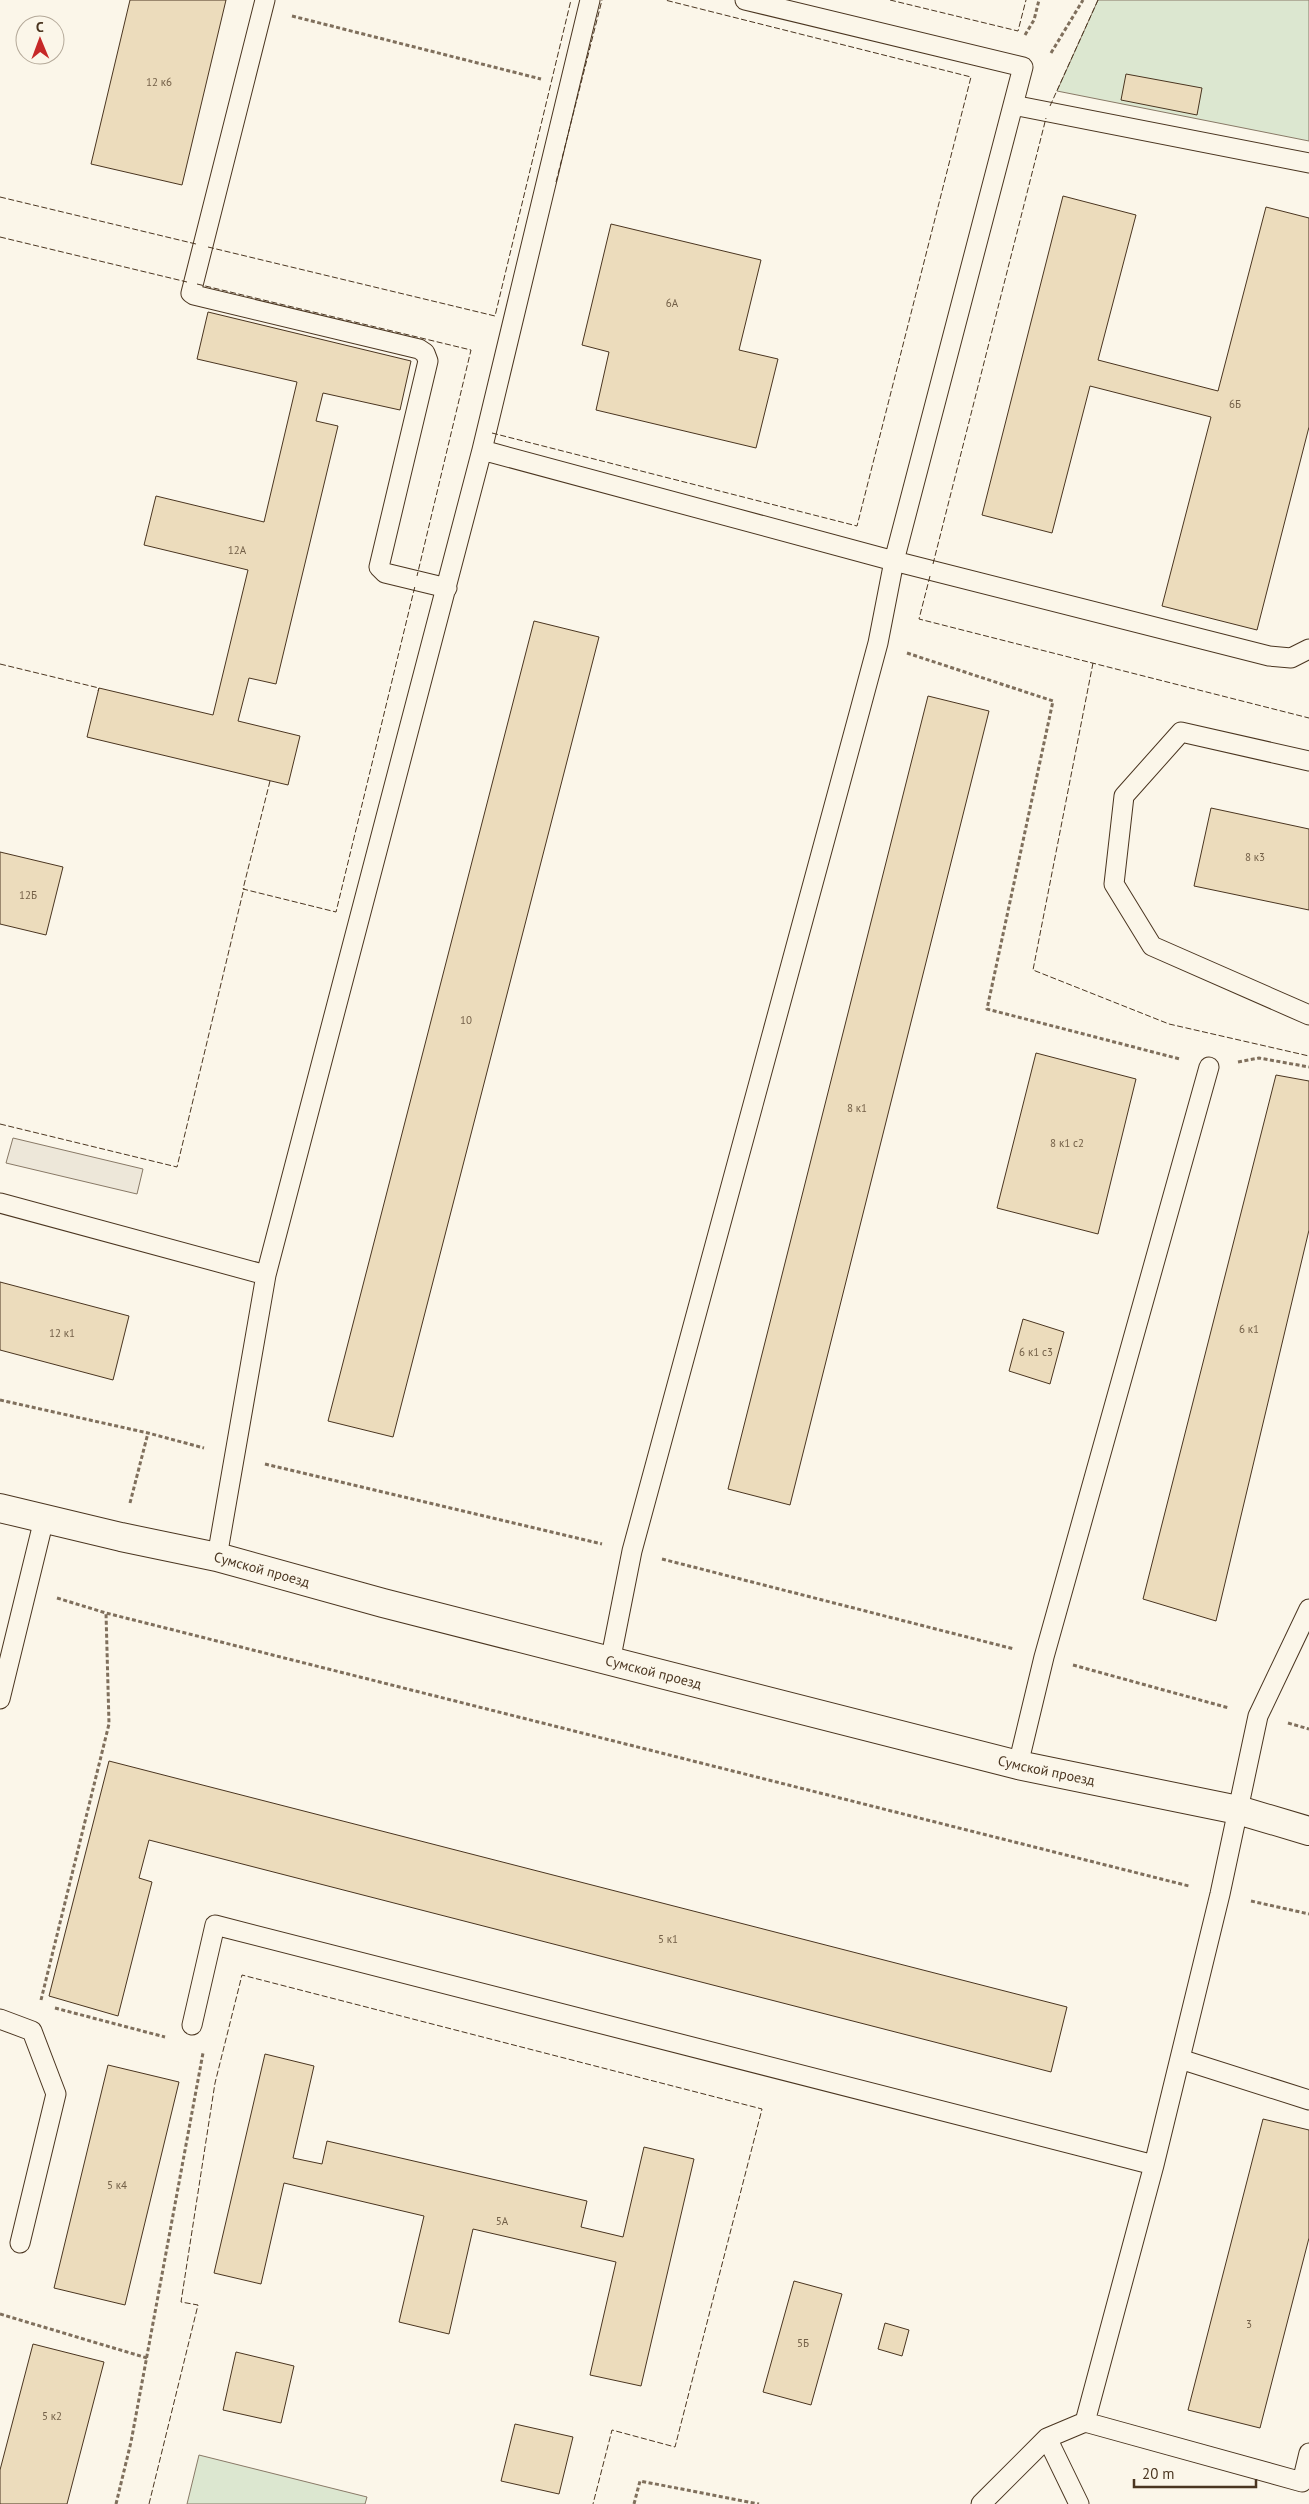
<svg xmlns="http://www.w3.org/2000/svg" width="1309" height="2504" font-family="'PT Sans',sans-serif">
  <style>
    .green { fill: #dce7d0; stroke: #887966 }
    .parking { fill: #ede7d9; stroke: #887966 }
    .building { fill: #ecdcbc; stroke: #4a3520 }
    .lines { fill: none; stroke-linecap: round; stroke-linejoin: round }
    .lane-casing { stroke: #4a3520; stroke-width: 21 }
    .secondary-casing { stroke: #4a3520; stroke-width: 30 }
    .path { stroke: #7f6f5c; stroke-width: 3; stroke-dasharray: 4 2.5; stroke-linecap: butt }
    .lane { stroke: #fbf6e9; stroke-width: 19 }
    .secondary { stroke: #fbf6e9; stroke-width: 28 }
    .fence { stroke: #4a3520; stroke-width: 1; stroke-dasharray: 6 2.5; stroke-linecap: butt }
    .labels { text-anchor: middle; stroke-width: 4; stroke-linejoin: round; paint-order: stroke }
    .number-label { font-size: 11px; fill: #725f47 }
    .street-label { font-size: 14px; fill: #4a3520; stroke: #fbf6e9 }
  </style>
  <rect width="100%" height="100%" fill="#fbf6e9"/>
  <!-- green -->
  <path class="green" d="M1098 0H1309V141L1057 91Z
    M199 2455 367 2497 365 2504H187Z"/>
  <!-- parking -->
  <path class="parking" d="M13 1138 143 1169 137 1194 6 1163Z"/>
  <!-- building -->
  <path class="building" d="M130 0H226L182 185 91 164Z
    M1126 74 1202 88 1197 115 1121 100Z
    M1063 196 1136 215 1098 360 1218 391 1266 207 1309 218V427L1257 630 1162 606 1211 417 1090 386 1052 533 982 515Z
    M611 224 761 260 739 350 778 359 756 448 596 410 609 352 582 345Z
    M208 312 411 361 400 410 323 393 316 421 338 426 276 684 249 678 238 721 300 736 288 785 87 737 99 688 213 715 248 570 144 545 156 496 264 522 297 382 197 359Z
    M534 621 599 637 393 1437 328 1421Z
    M928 696 989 711 790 1505 728 1489Z
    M1211 808 1309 829V910L1194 886Z
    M0 852 63 867 46 935 0 924Z
    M1036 1053 1136 1079 1098 1234 997 1208Z
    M1276 1075 1309 1081V1230L1216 1621 1143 1599Z
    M0 1282 129 1316 113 1380 0 1350Z
    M1023 1319 1064 1332 1050 1384 1009 1371Z
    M109 1761 1067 2007 1051 2072 149 1840 139 1878 152 1882 118 2016 49 1996Z
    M265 2054 314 2066 293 2158 322 2164 327 2141 587 2201 581 2227 623 2237 644 2147 694 2159 641 2386 590 2375 616 2262 473 2229 449 2334 399 2322 424 2216 284 2183 261 2284 214 2273Z
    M108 2065 179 2082 125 2305 54 2288Z
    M1263 2119 1309 2130V2238L1260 2428 1188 2410Z
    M794 2281 842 2294 811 2405 763 2392Z
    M885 2323 909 2330 902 2356 878 2349Z
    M33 2344 104 2362 67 2504H0V2470Z
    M236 2352 294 2366 281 2423 223 2410Z
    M515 2424 573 2437 559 2494 501 2481Z"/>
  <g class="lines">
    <!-- lane casing -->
    <g class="lane-casing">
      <path id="lane" d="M265 0 191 293 194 295 419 349 425 353 428 361 379 567 385 573 447 588
        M1013 105 1309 163
        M482 450 894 561 1269 656 1291 658 1309 649
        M1309 761 1181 732 1124 796 1114 884 1152 946 1309 1015
        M0 1203 266 1275
        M217 1557 266 1275 482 450 590 0
        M1309 1609 1258 1716 1220 1894 1154 2165 1085 2422 1302 2482 1309 2453
        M610 1662 632 1551 860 710 878 643 894 561 1023 67 745 0
        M0 1699 44 1519
        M1018 1765 1044 1657 1209 1067
        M0 2019 32 2031 56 2094 20 2243
        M192 2025 215 1925 1154 2165
        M1180 2059 1309 2100
        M1047 2438 1079 2504
        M981 2504 1047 2438 1085 2422"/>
    </g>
    <!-- secondary casing -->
    <g class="secondary-casing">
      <g id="secondary">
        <path id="s1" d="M0 1508 121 1537 217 1557 383 1603 1018 1765 1238 1810 1309 1831"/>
      </g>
    </g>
    <!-- path -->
    <path class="path" d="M292 16 541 79
      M1025 35 1034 20 1039 0
      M1051 53 1083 0
      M907 653 1053 701 987 1009 1180 1059
      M1238 1062 1259 1058 1309 1067
      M0 1400 148 1433 204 1448
      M265 1464 602 1544
      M130 1503 148 1433
      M662 1559 1014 1649
      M57 1598 106 1613 1189 1886
      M1073 1665 1229 1708
      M1288 1723 1309 1729
      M1251 1901 1309 1914
      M41 2000 109 1724 106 1613
      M55 2008 165 2037
      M0 2314 147 2358
      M116 2504 131 2442 203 2053
      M634 2504 640 2481 759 2504"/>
    <!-- lane -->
    <use href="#lane" class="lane"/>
    <!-- secondary -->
    <use href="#secondary" class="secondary"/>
    <!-- fence -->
    <path class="fence" d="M890 0 1018 31 1026 0
      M1050 106 1098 0
      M556 182 602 0
      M0 197 196 244
      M0 237 187 282
      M208 247 495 316 571 0
      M197 284 471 350 417 576
      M492 433 857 526 971 77 665 0
      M933 564 1046 118
      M930 576 919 619 1309 718
      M1093 663 1033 970 1169 1024 1309 1056
      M0 664 99 688 98 691
      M270 781 243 889 336 912 415 586
      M0 1124 177 1167 244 888
      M149 2504 198 2305 181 2302 215 2083 242 1975 762 2109 675 2447 612 2430 593 2504"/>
  </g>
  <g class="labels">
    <!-- number labels -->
    <g class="number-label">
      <text x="159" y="86">12 к6</text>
      <text x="672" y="307">6А</text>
      <text x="1235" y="408">6Б</text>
      <text x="237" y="554">12А</text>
      <text x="1255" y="861">8 к3</text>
      <text x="28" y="899">12Б</text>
      <text x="466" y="1024">10</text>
      <text x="857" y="1112">8 к1</text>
      <text x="1067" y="1147">8 к1 с2</text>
      <text x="1249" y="1333">6 к1</text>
      <text x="62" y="1337">12 к1</text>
      <text x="1036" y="1356">6 к1 с3</text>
      <text x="668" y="1943">5 к1</text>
      <text x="117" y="2189">5 к4</text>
      <text x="502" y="2225">5А</text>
      <text x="1249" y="2328">3</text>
      <text x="803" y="2347">5Б</text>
      <text x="52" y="2420">5 к2</text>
    </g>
    <!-- street labels -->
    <g class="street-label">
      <text dy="5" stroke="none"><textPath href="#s1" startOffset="269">Сумской проезд</textPath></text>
      <text dy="5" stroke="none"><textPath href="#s1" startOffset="674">Сумской проезд</textPath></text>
      <text dy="5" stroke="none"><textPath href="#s1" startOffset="1079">Сумской проезд</textPath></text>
    </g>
  </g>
  <!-- north arrow -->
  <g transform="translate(40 40) rotate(359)"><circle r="24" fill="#fbf6e9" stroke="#b4a999"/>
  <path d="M0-4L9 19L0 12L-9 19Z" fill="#c62828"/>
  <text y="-8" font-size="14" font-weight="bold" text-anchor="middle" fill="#4a3520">С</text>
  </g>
  <!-- scale -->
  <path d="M1134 2479v8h122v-8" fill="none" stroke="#4a3520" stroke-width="2.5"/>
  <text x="1142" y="2479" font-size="15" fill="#4a3520" stroke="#fbf6e9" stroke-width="4" paint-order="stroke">20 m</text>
</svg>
